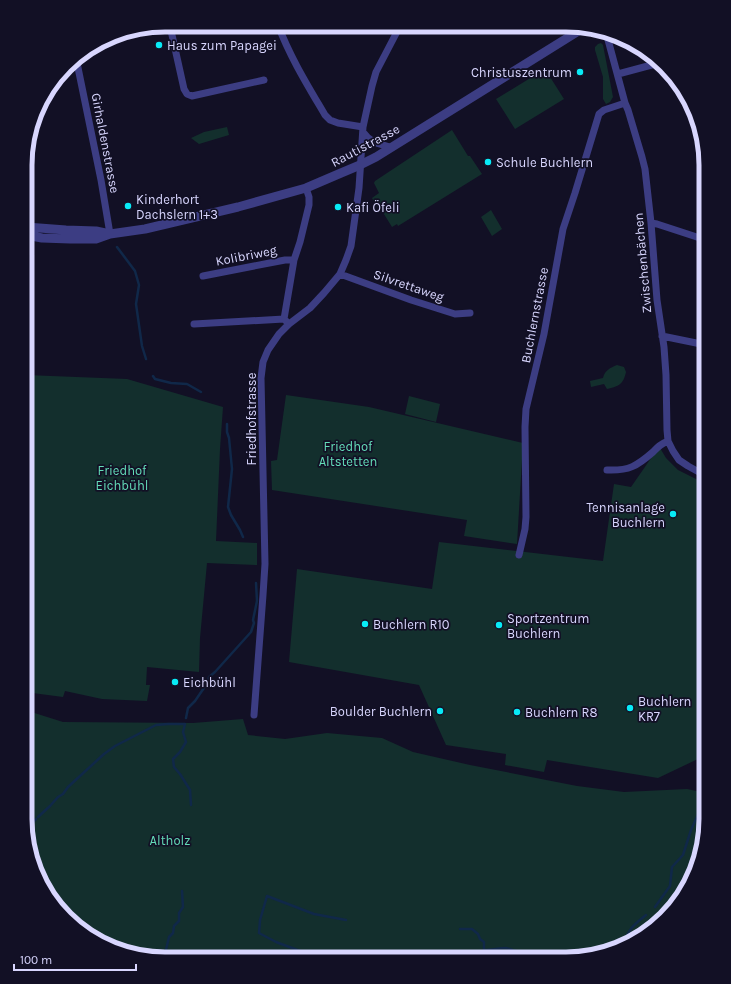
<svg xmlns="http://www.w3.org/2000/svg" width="731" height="984" font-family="Karla,sans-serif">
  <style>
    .green { fill: #132f2d }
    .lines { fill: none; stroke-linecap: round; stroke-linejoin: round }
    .stream { stroke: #102849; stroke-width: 2.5 }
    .minor { stroke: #3c3d83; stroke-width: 7 }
    .tertiary { stroke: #3c3d83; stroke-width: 9 }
    .poi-dot { fill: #08ebf7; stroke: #121025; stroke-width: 1.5 }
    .labels { text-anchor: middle; stroke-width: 3.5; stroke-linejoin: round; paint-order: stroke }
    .poi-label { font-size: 13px; fill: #d8d6fe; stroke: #121025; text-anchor: start }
    .street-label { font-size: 13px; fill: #d8d6fe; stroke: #121025 }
    .park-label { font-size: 13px; fill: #63dcb8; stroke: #121025 }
    .rim { fill: none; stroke: #d8d6fe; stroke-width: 5 }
  </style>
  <rect width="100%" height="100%" fill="#121025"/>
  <!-- green -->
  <path class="green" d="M601 43 603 45 613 97 610 102 606 104 603 99V77L595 50V47L598 44Z
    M545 69 564 99 515 129 496 99Z
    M227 127 229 135 199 144 191 138 204 132Z
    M452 130 468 156H470L482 174 398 226 397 224 392 227 379 206 377 207 372 198 379 193 374 183 375 181Z
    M491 210 502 229 492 236 481 217Z
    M617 365 624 367 626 372C623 385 619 386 607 389L604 384 591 387 590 381 603 378C605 370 610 368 617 365Z
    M26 375 127 379 223 407 220 449 216 541 257 543V565L207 563 200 638 199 672 147 667 146 685H150L147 701 102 699 65 691 63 697 25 692Z
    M286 395 369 407 523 443 517 544 464 536 467 520 272 490 271 461 277 460Z
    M409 396 440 404 436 422 405 414Z
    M660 448 666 458 678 470 706 484V756L700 758 658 778 547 760 544 772 505 765 506 754 446 745 419 685 289 662 297 569 432 589 439 542 603 561 614 484 631 487 656 451Z
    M25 710 63 722 193 723 243 719 248 735 285 739 327 733 382 738 413 752 470 765 577 786 624 792 687 789 706 793V828L682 897 628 944 566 959 147 958 87 935 40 881 25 819Z"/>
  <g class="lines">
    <!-- stream -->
    <path class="stream" d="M117 247 135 271 139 285 136 304 142 346 146 359
      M153 376 155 379 171 383 187 384 201 392
      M227 424V432L229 438 232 469 228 507 231 515 240 530 243 537
      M186 718 188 708 195 701 208 682 209 677 215 672 251 632 254 623 253 620 257 601 256 583
      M185 724 183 732 186 742 180 752 173 759 174 767 180 774 190 790 191 805
      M38 817 50 806 58 797 63 794 68 787 104 754 115 746 156 725 168 724H185
      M27 828 36 819
      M655 907 670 886 672 867 683 855 691 830 706 797
      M460 929H472L478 934 480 939 484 942V950C492 950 499 948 506 948 511 949 517 952 522 953L526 959
      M622 946C629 929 632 926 646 915
      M164 958 169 937 173 933 174 926 179 921V913L183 907 182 891
      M319 958 276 942 259 933 260 920 267 896 314 914 346 920"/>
    <!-- minor -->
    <path class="minor" d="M278 25C290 57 308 86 325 115L330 120 338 123 363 127
      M170 26 184 89 187 94 192 96 264 80
      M607 36 625 103 628 110 642 157 645 169 651 223 657 300 664 347 666 375 667 430 668 441 673 451 679 460 688 466 706 476
      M110 39 173 25
      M76 58 101 180 110 234
      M618 74 659 63
      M363 132C371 143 377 143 390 147
      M651 223 657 224 706 240
      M340 274 411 300 455 314 470 313
      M203 276 285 260H294
      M194 324 284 319
      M289 324 284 319 294 260 300 242 309 205V197L306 188
      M662 336 706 345
      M607 470C629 471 637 466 653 452 659 446 661 444 668 441
      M519 555 525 529 526 517 525 427 526 409 544 334 563 229 575 193 599 114 604 110 625 103
      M254 715 263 595 265 564 261 378 263 362 268 350 279 334 289 324 310 308 324 293 340 274 346 260 351 246 359 188 363 127 372 86 376 72 400 26"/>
    <!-- tertiary -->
    <path class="tertiary" d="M26 227 66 230 96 231 110 234
      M26 235 42 238 70 239H96L110 234 145 229 238 207 306 188 341 173 360 165 376 157 585 27"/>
  </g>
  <!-- markers -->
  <g class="poi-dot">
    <circle cx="159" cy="45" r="4"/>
    <circle cx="580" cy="72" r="4"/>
    <circle cx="488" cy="162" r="4"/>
    <circle cx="128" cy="206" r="4"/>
    <circle cx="338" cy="207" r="4"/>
    <circle cx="673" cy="514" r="4"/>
    <circle cx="365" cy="624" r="4"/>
    <circle cx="499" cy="625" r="4"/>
    <circle cx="175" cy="682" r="4"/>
    <circle cx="630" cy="708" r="4"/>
    <circle cx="440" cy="711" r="4"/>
    <circle cx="517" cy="712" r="4"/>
  </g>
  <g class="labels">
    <!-- poi labels -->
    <g class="poi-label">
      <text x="167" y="50">Haus zum Papagei</text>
      <text x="572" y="77" text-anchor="end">Christuszentrum</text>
      <text x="496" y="167">Schule Buchlern</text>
      <text x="136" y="204">Kinderhort<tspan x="136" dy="15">Dachslern 1+3</tspan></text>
      <text x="346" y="212">Kafi Öfeli</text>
      <text x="665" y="512" text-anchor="end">Tennisanlage<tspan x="665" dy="15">Buchlern</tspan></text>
      <text x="507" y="623">Sportzentrum<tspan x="507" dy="15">Buchlern</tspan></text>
      <text x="373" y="629">Buchlern R10</text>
      <text x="183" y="687">Eichbühl</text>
      <text x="638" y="706">Buchlern<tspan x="638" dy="15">KR7</tspan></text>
      <text x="432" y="716" text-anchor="end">Boulder Buchlern</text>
      <text x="525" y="717">Buchlern R8</text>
    </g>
    <!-- street labels -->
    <g class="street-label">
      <text transform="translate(106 143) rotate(79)" y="5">Girhaldenstrasse</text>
      <text transform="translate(365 145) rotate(-28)" y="5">Rautistrasse</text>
      <text transform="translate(246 255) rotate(-11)" y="5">Kolibriweg</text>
      <text transform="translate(642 263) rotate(-95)" y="5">Zwischenbächen</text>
      <text transform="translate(409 285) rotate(19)" y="5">Silvrettaweg</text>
      <text transform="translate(534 315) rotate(-79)" y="5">Buchlernstrasse</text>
      <text transform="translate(251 419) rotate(-90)" y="5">Friedhofstrasse</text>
    </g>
    <!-- park labels -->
    <g class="park-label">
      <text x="348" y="451">Friedhof<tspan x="348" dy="15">Altstetten</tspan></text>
      <text x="122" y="475">Friedhof<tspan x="122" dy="15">Eichbühl</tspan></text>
      <text x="170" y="845">Altholz</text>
    </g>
  </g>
  <!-- crop -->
  <path d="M0 0H731V984H0ZM165 32H566A133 133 0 0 1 699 165V819A133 133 0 0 1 566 952H165A133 133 0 0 1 32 819V165A133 133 0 0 1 165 32Z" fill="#121025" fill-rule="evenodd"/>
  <path class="rim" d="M165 32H566A133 133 0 0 1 699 165V819A133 133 0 0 1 566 952H165A133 133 0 0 1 32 819V165A133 133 0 0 1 165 32Z"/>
  <!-- scale -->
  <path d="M14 964v6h122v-6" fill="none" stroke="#d8d6fe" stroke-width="2"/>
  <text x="20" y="964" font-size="12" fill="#d8d6fe" stroke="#121025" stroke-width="3" paint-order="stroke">100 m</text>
</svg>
